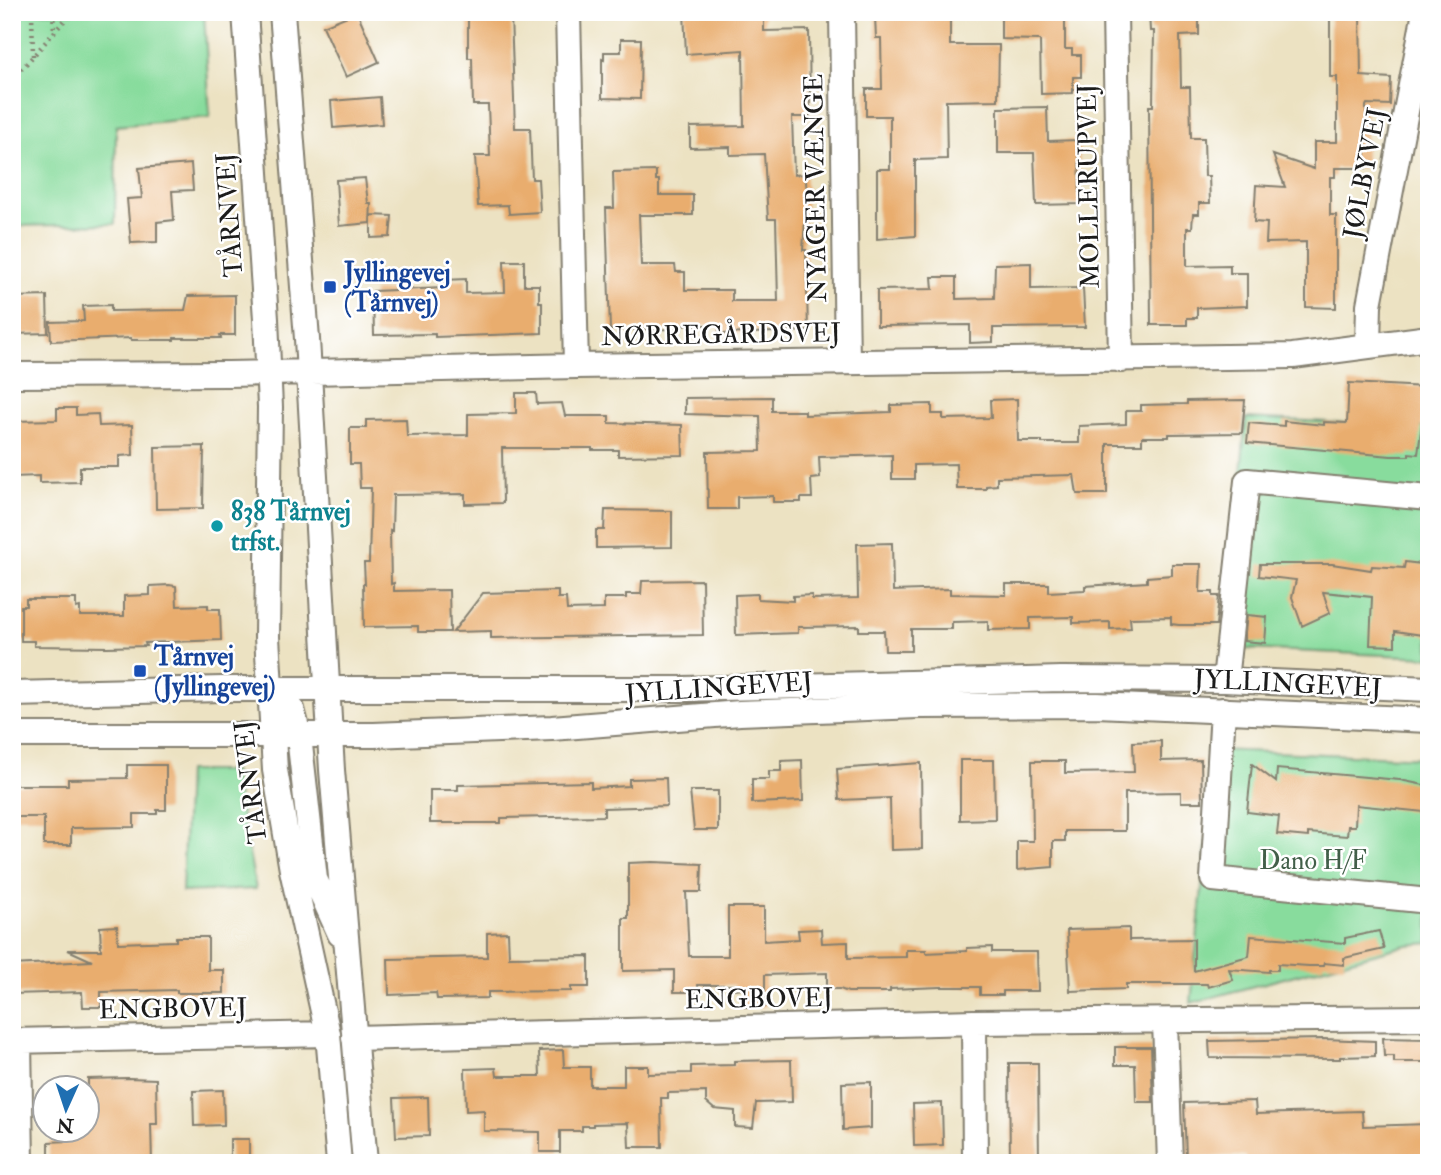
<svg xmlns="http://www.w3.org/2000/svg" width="1441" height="1175" font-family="'IM FELL Double Pica',serif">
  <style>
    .green { fill: #88dc9d; stroke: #527c5c; stroke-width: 2 }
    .building { fill: #e9ad6e }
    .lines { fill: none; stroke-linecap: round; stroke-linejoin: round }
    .minor-casing { stroke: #847f6f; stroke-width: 28 }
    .path { stroke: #847f6f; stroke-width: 4.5; stroke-dasharray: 2 5; stroke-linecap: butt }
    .minor { stroke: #fff; stroke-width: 24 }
    .transit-dot { fill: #1a4fb4; stroke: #fff; stroke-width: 2.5 }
    .culture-dot { fill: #0f9aa8; stroke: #fff; stroke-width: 2.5 }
    .labels { text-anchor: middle; stroke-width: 5; stroke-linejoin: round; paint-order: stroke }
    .street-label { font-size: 26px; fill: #1c1c1c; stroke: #fff }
    .transit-label { font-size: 26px; font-weight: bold; fill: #164399; stroke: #fff; text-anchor: start }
    .culture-label { font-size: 26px; font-weight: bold; fill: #0d838f; stroke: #fff; text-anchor: start }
    .park-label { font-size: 26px; fill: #425f49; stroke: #fff }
  </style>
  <rect width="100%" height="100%" fill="#fff"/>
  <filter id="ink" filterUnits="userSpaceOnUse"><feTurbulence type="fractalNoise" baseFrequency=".0143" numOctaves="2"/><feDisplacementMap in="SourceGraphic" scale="14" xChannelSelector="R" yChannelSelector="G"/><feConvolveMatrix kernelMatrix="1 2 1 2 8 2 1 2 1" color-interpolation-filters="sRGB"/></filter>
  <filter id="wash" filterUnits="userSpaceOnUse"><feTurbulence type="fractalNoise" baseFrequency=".00686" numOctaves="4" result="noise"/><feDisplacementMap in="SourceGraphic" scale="28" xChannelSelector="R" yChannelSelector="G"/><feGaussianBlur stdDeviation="1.57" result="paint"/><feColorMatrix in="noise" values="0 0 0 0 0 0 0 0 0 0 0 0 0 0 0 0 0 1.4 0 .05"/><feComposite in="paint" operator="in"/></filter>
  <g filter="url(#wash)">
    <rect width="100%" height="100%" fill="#ece2c2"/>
    <!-- green -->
    <path class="green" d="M12 12H204L210 117 116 126 115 224 12 226Z
      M1246 418 1429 427V657L1225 648Z
      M1215 750 1429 758V943L1407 945 1191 1003Z
      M187 771H233L256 889 182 892Z"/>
    <g id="blocks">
      <!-- building -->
      <path class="building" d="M357 12 379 62 346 77 323 26Z
        M684 12H764V31L809 30 810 117H792L794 175 805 174 807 191 803 250H806L808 331 719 334V325H682V329L610 330 606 208H614L613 172 656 171V180H659V195H693V215H639L641 265H675L676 272H685V290H732V301H778L776 219H768L764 154 730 155V147L690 148V127L744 126 743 50 686 54Z
        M901 12H950V45H999L998 100 946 101 947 159 915 160V236L877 239V169H890V116H866V89H882L881 38H876L875 16H901Z
        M1001 12H1065V49H1072V55H1081V77H1073V93L1041 94 1040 40 1001 39Z
        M1149 12H1199V35L1180 36 1181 87H1190L1191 138H1204L1205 176H1209L1210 203H1199V214H1193L1192 228H1187V266L1230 265V273H1247V306L1197 308V318H1187V325H1151L1149 106H1153L1154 31H1150Z
        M1330 12H1360L1361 76 1391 78 1390 105 1367 104 1366 106V168H1335V177H1330V215H1336V308L1306 307V242L1266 243 1267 223 1254 222 1256 185 1285 187 1273 155 1314 169V142H1337V77H1330Z
        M511 15 515 128H530L532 179H538L540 212 509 214 508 205 478 206 475 156H490L488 105H473L472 58H468V16Z
        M621 39H641L640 99 602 98V59L604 60V52H621Z
        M380 97 382 124 333 128 331 101Z
        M1047 107 1048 141 1079 140 1080 204 1036 205 1034 153H998V108Z
        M191 164 193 190 172 191 174 220 157 222V242L131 243 127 199 142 198 139 168Z
        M365 178 368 203H371L370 223 339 226 336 180Z
        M371 215 392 216 390 237 371 238Z
        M504 261H524V285H539V302H542V333L435 337V334L374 335 373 291 444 288V280L466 279V293L505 292Z
        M1031 263V289L1083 288 1085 327 993 328V342L970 343V325L877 326V290L933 289 932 277H956V299L994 298 995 264Z
        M235 295V335H220L221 338H174V340H131V338L51 341 50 322 84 321 83 306 111 305V311L185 310 188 296Z
        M47 296 48 333 12 334V297Z
        M1349 383 1426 387 1425 416H1423L1418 454 1409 453V456H1391L1247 443 1249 423 1284 426V421L1324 425V422L1347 423Z
        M516 393H536L537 404 562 403 565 416H609V423L682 425 683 455 618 456V450H592V448H502L503 503 465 504V494L393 495 392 531 390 530 391 584 394 583V591L449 590 450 632H418V626L364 627 363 584H365L364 563H369L371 488H360L359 464H350V428H366V420L406 419 407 436 468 435V414L516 413Z
        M772 397V411H805V415L891 412V405L932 404V414H943V419L991 418 990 400 1017 399 1018 441H1042V443H1079V426L1126 424V411H1141V405L1187 404V401L1245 400 1242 433 1169 434V437H1142V444H1107V494H1077L1074 475 997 477V485L986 486V489H957L956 464 914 465V479H892V455L819 457 820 478 811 479 812 498H801V502H773V496L737 497V509H708L707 452 761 451 760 416 685 414V398Z
        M57 408H76V415L98 414 99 426 132 425 133 455 119 456V467H80V482L39 483V476L12 477V421L57 420Z
        M204 446 203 508 156 509 155 447Z
        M605 510 672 511V547L596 548V530H604Z
        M892 543 893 591 950 589V594L1006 595V584H1049V592L1085 590V586L1147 582V577L1172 575V564H1201L1200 592H1213V596H1219L1216 625H1179L1171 624V617L1130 618 1131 628 1110 629V622L1073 623V617L1030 618V629L988 630V621L952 622V629H911V651H885L884 631H859V626L798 627V633L736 635 735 595 758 594V599L793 601V596L812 595V599L858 598 857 544Z
        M1405 562 1429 565V636L1395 631V646L1370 645 1372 597 1323 592 1330 613 1302 626 1292 597 1296 580 1259 576 1260 564H1332L1371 570 1372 566 1404 568Z
        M702 580 703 635 491 638V631L453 632 483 593 558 591V598H566L567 610 604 609V598H626V594H641L642 581Z
        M169 585 176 586 177 606 208 605V609H220L221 640 145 643 146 646 107 647 34 646V641H21V606H26V599H76V608L80 607V616H124V596L150 595V586Z
        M1247 615 1267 617 1265 643 1244 641Z
        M1161 741V761L1201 760 1202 802H1181V792L1125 793V831H1065V841H1053V867L1017 870V841H1033L1032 761H1065V773L1134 772 1133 742Z
        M802 760 803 801 752 803V779H769V771H781V761Z
        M960 760H994L995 819 960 820Z
        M921 763 922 849 891 850 890 798 839 800 837 769Z
        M1252 764 1276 782 1277 769 1400 780 1429 786V788L1424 812 1356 805 1355 826H1348L1347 836 1308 833V837L1277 834 1279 816 1247 812Z
        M127 765H166V810H157V814H134V827L71 828V845H44V817H12V785H68V779L127 778Z
        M666 778 667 806 604 808V816L501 818V823H430V790H458V785L591 782V788L629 786V779Z
        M690 791H718V830H694Z
        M653 862 702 864 701 892H686L689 956H728V907H764V941L799 939 798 930 821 929 822 943 848 942V958L906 957V950H926V953L967 951V948L992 947V952H1037L1038 991H1003V995H980V987H941L890 989V992H848L840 989H827V973L765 975V1007H745L744 988 734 989V985H698V992H674V970L623 971V918H628V863Z
        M117 926 118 943 176 941V937H208V970H224V993H177V990L101 992V1007H83L82 992 12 994V965L92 961 68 950H101L100 927Z
        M1129 928V940L1194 939V971L1249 956 1251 936 1345 943V938L1379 931 1384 949 1344 958V965L1324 963 1323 966H1309L1278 964V970H1269V972L1229 969 1233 980 1208 987 1207 984H1126V989L1070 991 1067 930Z
        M508 932 509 957 589 956V987H571V991L488 992V998L437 999 436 993 389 995 388 959 487 957V933Z
        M1383 1038 1428 1039V1062H1394V1056H1384Z
        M1323 1039 1375 1041V1056L1340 1057V1059L1210 1058 1209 1041Z
        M1115 1047H1151L1153 1102H1136L1135 1065H1115Z
        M563 1050 564 1067H590V1086H624V1066H648V1074L691 1073V1066L734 1065V1061L791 1060 792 1102 756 1103 753 1128 735 1127V1111L714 1109 706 1102V1092L668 1093V1098H661L662 1147H629L628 1123 593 1124V1126H582V1131H560V1152H540V1132L484 1131V1110L466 1111 465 1069 496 1068 497 1076H540L539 1051Z
        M1009 1063H1038L1039 1163H1010Z
        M128 1078 156 1079 157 1124H151L152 1163H49V1142L68 1141V1130H88V1079Z
        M871 1082V1128L843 1130 842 1083Z
        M223 1090 224 1125 194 1126 193 1091Z
        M428 1097 429 1136 396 1137 394 1098Z
        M1255 1101 1256 1114 1362 1111 1363 1126 1429 1124V1155L1334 1158V1163H1246V1156L1186 1157 1184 1103Z
        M942 1103 943 1145 914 1146 913 1104Z
        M230 1139H249V1163H230Z"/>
    </g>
  </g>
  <g filter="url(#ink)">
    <use href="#blocks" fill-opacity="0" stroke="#847f6f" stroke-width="2"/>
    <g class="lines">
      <!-- minor casing -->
      <g class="minor-casing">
        <path id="minor" d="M245 12 266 319 270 407 267 637 275 770 292 870 328 1034 339 1163
          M282 12 307 339 332 770 365 1163
          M568 12 576 366
          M842 12 847 362
          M1115 12 1121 360
          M1368 345 1369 305 1425 12
          M12 375 228 374 576 366 1293 356 1429 338
          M1225 680 1247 481 1429 498
          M270 689 292 709 299 736 315 879 340 934
          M12 694 222 689H683L1061 679 1225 680 1429 689
          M1223 710 1213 879 1429 901
          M12 735H374L552 728 740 713 918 706 1097 705 1429 720
          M974 1022 975 1163
          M1165 1022 1170 1163
          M354 1038 974 1022 1429 1018
          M12 1041 328 1034
          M19 1041 21 1163"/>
      </g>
      <!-- path -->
      <path class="path" d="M32 12 33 56
        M53 12 54 32
        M12 38 14 79
        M12 80 72 12"/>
      <!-- minor -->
      <use href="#minor" class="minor"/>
    </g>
  </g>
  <!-- markers -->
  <g class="transit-dot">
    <rect x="323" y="280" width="14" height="14" rx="3.5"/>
    <rect x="133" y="664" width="14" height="14" rx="3.5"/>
  </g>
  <circle class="culture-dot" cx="217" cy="526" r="7"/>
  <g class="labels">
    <!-- street labels -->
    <g class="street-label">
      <text transform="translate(1364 173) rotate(-79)" y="9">JØLBYVEJ</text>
      <text transform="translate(1088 186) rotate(-91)" y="9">MOLLERUPVEJ</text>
      <text transform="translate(815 188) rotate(-91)" y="9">NYAGER VÆNGE</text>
      <text transform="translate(229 215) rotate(-94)" y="9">TÅRNVEJ</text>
      <text transform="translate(721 334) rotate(-1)" y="9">NØRREGÅRDSVEJ</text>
      <text transform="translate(1288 683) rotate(3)" y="9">JYLLINGEVEJ</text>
      <text transform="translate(719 687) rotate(-4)" y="9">JYLLINGEVEJ</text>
      <text transform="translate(250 782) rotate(-97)" y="9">TÅRNVEJ</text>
      <text transform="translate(759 998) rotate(-1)" y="9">ENGBOVEJ</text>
      <text transform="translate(173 1008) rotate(-1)" y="9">ENGBOVEJ</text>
    </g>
    <!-- transit labels -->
    <g class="transit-label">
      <text x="344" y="281">Jyllingevej<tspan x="344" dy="30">(Tårnvej)</tspan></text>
      <text x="154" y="665">Tårnvej<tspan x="154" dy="30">(Jyllingevej)</tspan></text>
    </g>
    <!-- culture labels -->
    <g class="culture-label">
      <text x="231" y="520">838 Tårnvej<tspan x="231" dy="30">trfst.</tspan></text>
    </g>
    <!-- park labels -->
    <g class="park-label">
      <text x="1313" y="869">Dano H/F</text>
    </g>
  </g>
  <!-- margin -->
  <rect width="1441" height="1175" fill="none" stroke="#fff" stroke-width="42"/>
  <!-- north arrow -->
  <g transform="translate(66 1109) rotate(183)"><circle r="33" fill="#ffffff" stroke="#a4a4a4" stroke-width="2"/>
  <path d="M0-5L12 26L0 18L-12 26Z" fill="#1f6fb2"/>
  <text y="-10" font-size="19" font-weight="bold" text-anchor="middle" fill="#1c1c1c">N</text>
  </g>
</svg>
